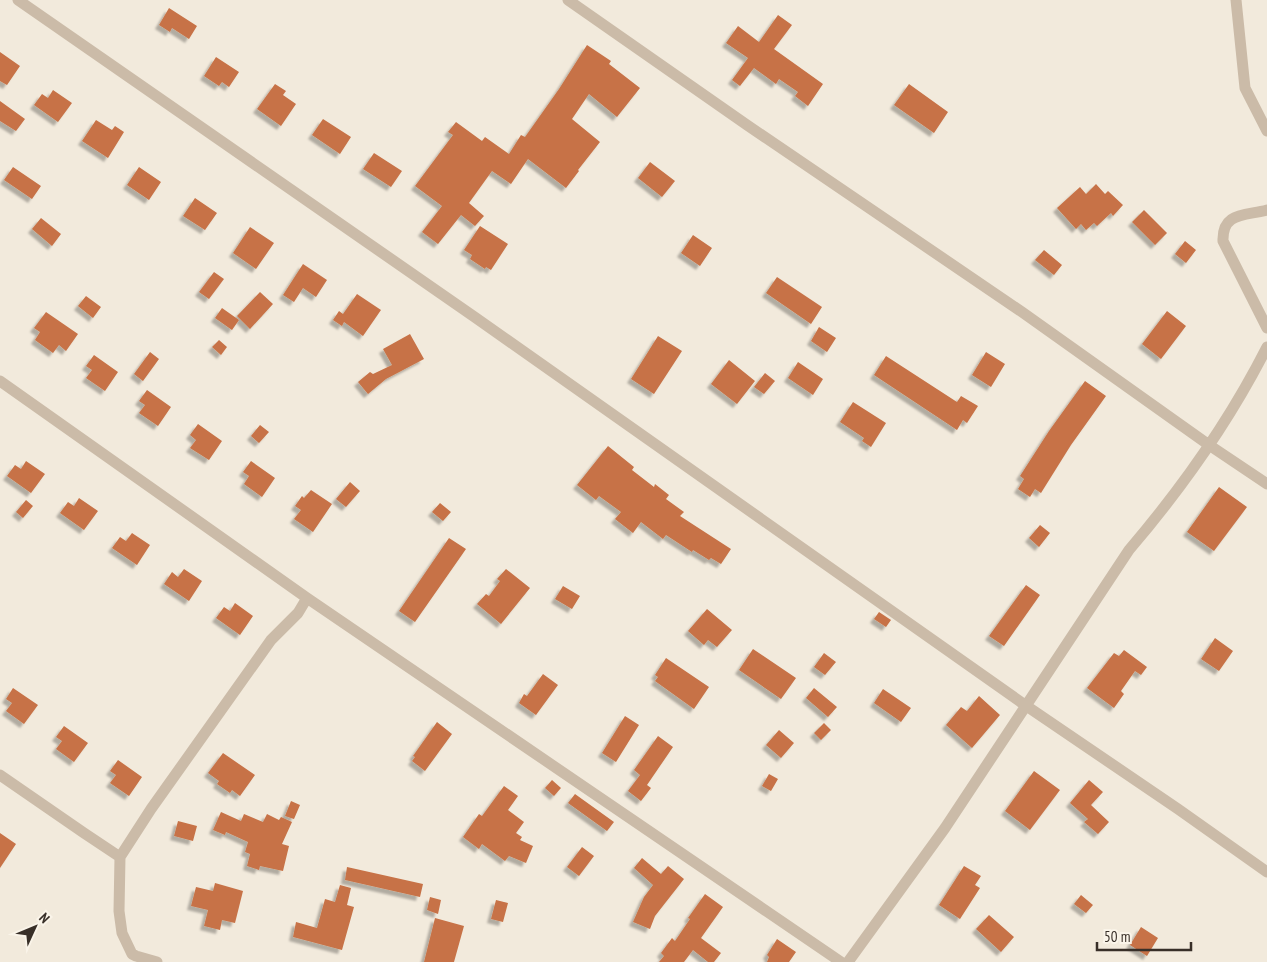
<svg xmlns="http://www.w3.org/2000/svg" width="1267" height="962" font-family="'PT Sans Narrow',sans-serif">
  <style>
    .building { fill: #c77246; filter: url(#shadow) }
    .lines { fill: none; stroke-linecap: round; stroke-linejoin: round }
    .minor { stroke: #cbbba8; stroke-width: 11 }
  </style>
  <defs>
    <filter id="shadow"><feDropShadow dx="-4" dy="4" stdDeviation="1" flood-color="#0004"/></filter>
  </defs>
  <rect width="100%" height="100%" fill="#f2eadc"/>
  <!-- building -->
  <path class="building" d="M169 8 197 26 189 39 172 28 170 32 159 25Z
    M778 15 792 25 774 49 823 84 808 106 795 96 798 92 779 79 776 84 754 68 740 86 732 80 748 58 726 43 738 26 759 42Z
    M587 45 611 61 609 64 640 88 617 117 589 94 572 119 600 142 578 170 579 171 566 188 528 159 511 184 492 171 469 203 484 216 475 226 461 215 438 244 422 232 442 206 415 186 453 135 448 132 456 122 482 141 485 137 509 154 521 135 525 137 559 89Z
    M0 52 20 66 7 85 0 81Z
    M216 57 239 72 229 87 222 82 219 86 204 76Z
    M275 84 286 91 283 95 296 104 281 126 257 109Z
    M909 84 948 112 934 133 894 105Z
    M53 90 72 103 58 122 34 105 42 94 48 98Z
    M0 101 25 119 16 131 0 121Z
    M323 119 351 137 340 154 312 135Z
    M96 120 112 130 115 126 124 132 108 158 82 141Z
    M374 153 402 171 391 187 363 169Z
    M650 162 675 181 662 197 638 178Z
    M13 167 41 186 32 199 4 180Z
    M139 167 161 182 149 200 127 185Z
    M1096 184 1105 194 1108 191 1123 205 1113 216 1111 213 1097 226 1094 223 1086 230 1081 224 1076 229 1057 208 1080 187 1086 194Z
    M195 198 217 213 205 230 183 216Z
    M1144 210 1167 233 1155 245 1132 222Z
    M41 218 61 234 52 246 32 229Z
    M480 226 508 244 491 270 486 267 485 269 470 259 472 255 464 250Z
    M250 227 274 243 256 269 233 253Z
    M693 235 712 248 700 266 681 253Z
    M1185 241 1196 250 1186 263 1175 254Z
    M1044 250 1062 265 1054 275 1035 260Z
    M303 264 327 280 316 297 303 288 294 302 283 295Z
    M214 272 224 279 209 299 199 292Z
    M777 277 822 307 811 324 766 293Z
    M260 292 273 304 250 329 237 316Z
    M357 294 381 310 363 336 344 322 342 326 333 320 339 311 343 314Z
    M86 296 101 307 93 318 78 306Z
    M222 308 239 320 232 330 215 318Z
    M1167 311 1186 326 1161 359 1142 344Z
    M46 312 78 334 66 351 59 345 53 353 35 340 40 332 34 328Z
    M819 327 836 338 827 352 811 341Z
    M410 334 424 359 386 379 368 394 358 382 370 372 373 374 392 365 383 349Z
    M658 336 682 351 654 394 631 379Z
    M219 340 227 347 221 355 212 347Z
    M150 352 159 359 143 381 134 374Z
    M986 352 1005 364 991 387 972 375Z
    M94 355 118 372 105 391 86 378 92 370 86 366Z
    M886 356 957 402 961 396 978 406 967 423 963 420 957 430 874 375Z
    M729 360 755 381 737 404 711 384Z
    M798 362 823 379 813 395 788 378Z
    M765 373 775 381 764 394 754 387Z
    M1085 381 1106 396 1071 445 1041 493 1035 489 1030 497 1018 489 1024 479 1020 476 1049 431Z
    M147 390 171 407 158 426 139 413 145 405 139 401Z
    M853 402 886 423 871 447 862 441 864 438 840 422Z
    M198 424 222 441 209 460 190 448 196 440 190 435Z
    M260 425 269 432 259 443 251 436Z
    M608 446 634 467 632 470 654 487 655 484 669 495 666 499 684 512 680 516 731 549 721 564 711 558 709 560 693 550 692 552 666 535 663 539 641 522 633 533 615 519 621 512 599 496 596 500 577 485Z
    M26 461 45 474 31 493 7 476 15 465 21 469Z
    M251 461 275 478 262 497 244 484 249 476 243 472Z
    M350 482 360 491 346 507 336 499Z
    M1219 487 1247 507 1214 551 1187 532Z
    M311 490 332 504 313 532 294 519 301 510 295 506 302 496 304 498Z
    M79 498 98 511 84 530 60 513 68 502 74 506Z
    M26 500 33 506 23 518 16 512Z
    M440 503 451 512 443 521 432 512Z
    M1040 525 1050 533 1039 547 1029 538Z
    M132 533 150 545 137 565 112 548 120 537 126 541Z
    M449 538 466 549 415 622 399 611Z
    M184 569 202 581 189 601 164 584 172 572 178 577Z
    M506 569 530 588 501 624 477 604 486 594 489 596 500 581 497 579Z
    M1026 585 1040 595 1004 646 989 636Z
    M563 586 580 596 572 609 555 599Z
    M235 603 253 616 240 635 216 618 224 607 230 611Z
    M707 609 732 630 717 647 708 640 704 645 688 631Z
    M879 612 891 620 886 627 874 619Z
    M1215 638 1233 651 1219 671 1201 659Z
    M753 649 796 678 781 699 739 670Z
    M1124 650 1147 667 1141 675 1135 671 1121 691 1124 694 1114 708 1087 688 1114 653 1119 656Z
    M824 653 836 662 825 675 814 667Z
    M666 658 709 687 694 709 655 681 658 677 655 675Z
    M543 674 558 685 536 715 519 703 524 694 527 696Z
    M13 688 38 705 24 724 6 711 12 703 6 699Z
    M814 688 837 707 828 717 806 698Z
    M883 689 911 708 901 722 874 703Z
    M979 696 1000 715 972 748 946 725 961 707 967 711Z
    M625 716 639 725 616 762 602 753Z
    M437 722 452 734 425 771 412 761 415 757 413 756Z
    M824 723 831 730 821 740 814 733Z
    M64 726 88 743 74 762 56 749 62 741 56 737Z
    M779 730 794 743 781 758 766 745Z
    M658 736 673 747 647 785 651 788 641 801 628 791 640 775 634 770Z
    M223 753 255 775 240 796 232 790 230 793 217 784 219 781 208 773Z
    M118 760 142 777 129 796 110 783 116 775 110 771Z
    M1034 771 1060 790 1030 830 1005 811Z
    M769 774 778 779 771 791 762 786Z
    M552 780 561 788 554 796 545 788Z
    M1089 780 1103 792 1091 805 1109 822 1098 834 1084 822 1088 819 1070 803Z
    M504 786 518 796 508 810 524 822 516 833 522 837 520 840 533 846 526 863 509 856 505 861 482 844 479 849 463 837 479 814 482 816Z
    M575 794 614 822 607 831 568 803Z
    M291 801 300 805 294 819 285 816Z
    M221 812 241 821 244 814 263 822 267 814 279 820 281 817 292 822 282 844 289 846 283 871 260 866 259 870 247 866 250 854 245 852 248 842 226 832 225 835 213 830Z
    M178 821 197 826 193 841 174 836Z
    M0 833 16 844 0 868Z
    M582 847 594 856 579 876 567 867Z
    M642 858 661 874 668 866 684 879 655 916 650 929 633 922 644 897 653 885 634 868Z
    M964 866 981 876 975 885 980 888 960 919 939 905Z
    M347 867 423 884 420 897 345 880Z
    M215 883 243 891 235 923 222 920 220 930 204 926 208 910 191 906 196 887 213 891Z
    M340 885 351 888 347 905 354 907 342 950 293 937 296 922 317 928 325 899 335 902Z
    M705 894 723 907 701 938 721 953 714 962H708L693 950 684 962H659L664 956 661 953 672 938 675 941 690 919 688 918Z
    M1081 895 1093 905 1086 913 1074 904Z
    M430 897 441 900 438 914 427 910Z
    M496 900 508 903 503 922 491 919Z
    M989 915 1014 937 1001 952 976 929Z
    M435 918 464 926 454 962H424Z
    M1141 927 1158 938 1147 956 1130 945Z
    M777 939 796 952 789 962H767L769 957 767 955Z"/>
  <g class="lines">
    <!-- minor -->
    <path class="minor" d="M18 0 476 318 1025 705 1178 809 1267 872
      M568 0 747 125 1022 312 1209 445 1267 484
      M1236 0 1245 88 1267 131
      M1267 210C1245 216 1222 212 1223 241L1267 328
      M0 381 307 598 841 962
      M0 775 84 833 120 857
      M157 962 136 956 132 954 122 933 119 911 120 857 151 809 271 640 298 613 307 598
      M848 962 945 828 1129 550C1182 488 1230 420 1267 347"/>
  </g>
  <!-- north arrow -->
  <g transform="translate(35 927) rotate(46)" stroke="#faf4e9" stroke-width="4" paint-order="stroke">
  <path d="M0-4L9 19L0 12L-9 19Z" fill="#382f28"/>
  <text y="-8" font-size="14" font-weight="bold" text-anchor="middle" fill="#382f28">N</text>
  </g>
  <!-- scale -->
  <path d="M1097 942v8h94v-8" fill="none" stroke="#382f28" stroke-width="2.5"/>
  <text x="1104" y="942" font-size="15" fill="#382f28" stroke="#faf4e9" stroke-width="4" paint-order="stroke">50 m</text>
</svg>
